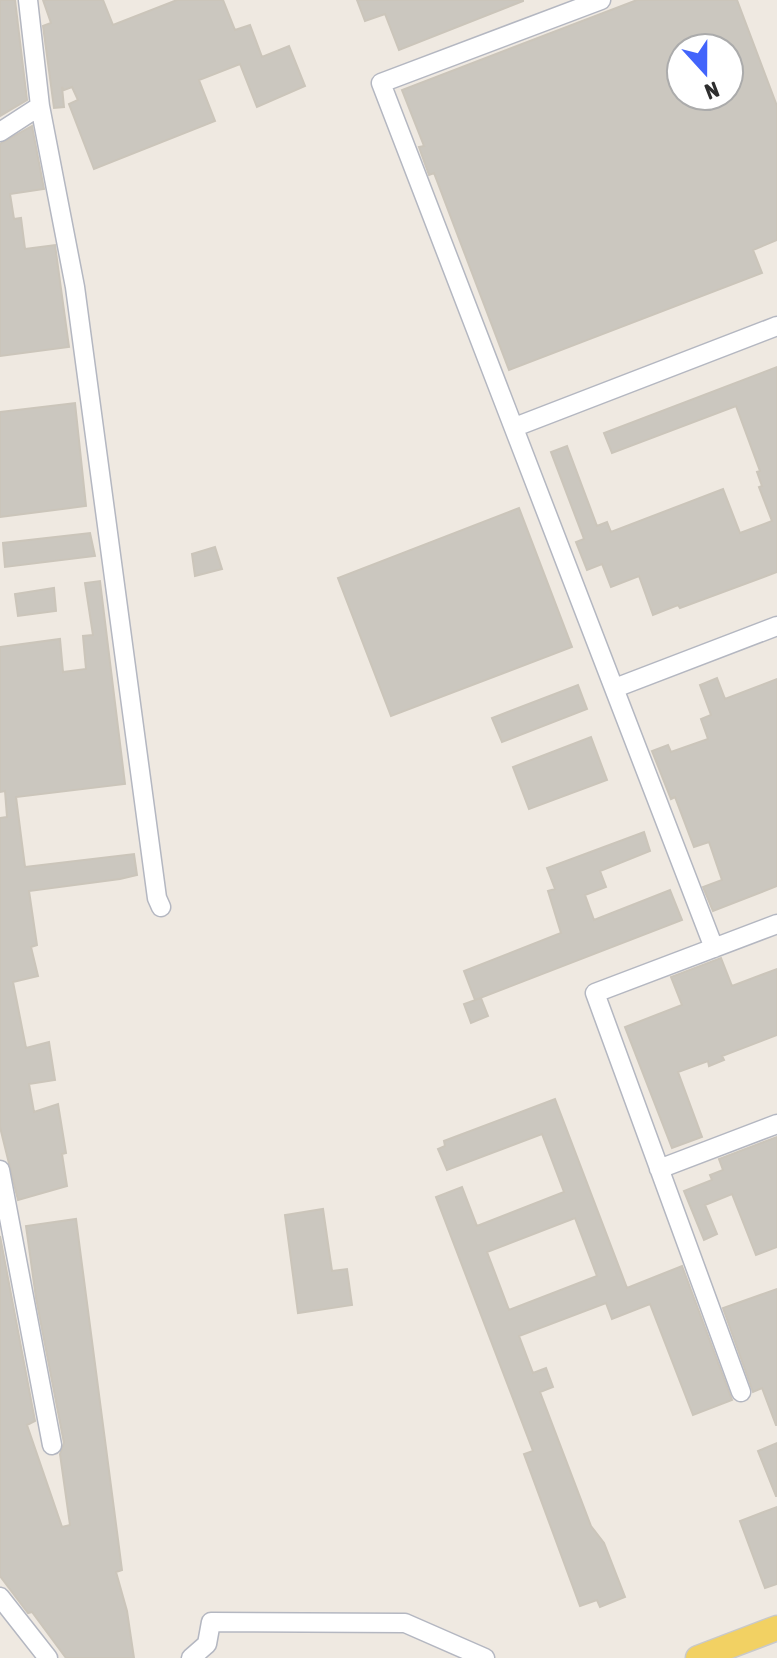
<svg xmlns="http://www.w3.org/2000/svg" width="777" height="1658" font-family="'Asap Condensed',sans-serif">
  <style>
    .building { fill: #cbc7bf; stroke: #cbc5ba; stroke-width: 2; fill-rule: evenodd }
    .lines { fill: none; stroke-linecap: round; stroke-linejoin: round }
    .minor-casing { stroke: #b4b7c1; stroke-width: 21 }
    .major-casing { stroke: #c9c9c9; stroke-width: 27 }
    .minor { stroke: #fff; stroke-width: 18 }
    .major { stroke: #f2d163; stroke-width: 24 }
  </style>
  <rect width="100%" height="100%" fill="#efe9e1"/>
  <!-- building -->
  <path class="building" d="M0 0H15L27 100 0 116Z
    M43 0H103L113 25 177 0H223L235 30 250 25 262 57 289 46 305 86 257 107 240 64 199 80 215 121 94 169 69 104 78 100 72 87 64 90 62 87 64 107 54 108 43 26 51 23Z
    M357 0H523V1L399 50 385 14 365 21Z
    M637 0H737L777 106V240L753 250 762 273 509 370 434 173 429 175 419 147 424 146 402 90ZM681 48H729V96H681Z
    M32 126 44 189 10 194 14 219 21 218 25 249 55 245 69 347 0 356V144Z
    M777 367V572L680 608 678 605 653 615 639 576 611 587 602 564 587 570 576 542 584 539 551 452 567 446 597 526 607 522 611 532 723 489 740 533 772 521 759 487 762 486 757 472 760 471 736 406 612 453 604 433Z
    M75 403 86 506 0 517V412Z
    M519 508 572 647 391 716 338 578Z
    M90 533 95 556 5 567 3 543Z
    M215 547 222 569 195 576 192 554Z
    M100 581 125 784 16 797 25 867 134 854 137 875 120 879 29 891 37 945 31 947 38 976 13 982 26 1048 49 1042 55 1080 29 1084 34 1112 58 1104 66 1153 62 1154 67 1186 18 1200 0 1127V818L7 817 5 791 0 792V647L60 639 63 672 86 669 83 636 93 635 85 583Z
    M54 588 56 611 18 616 15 594Z
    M717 678 725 699 777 679V886L713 911 703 887 722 880 709 842 694 847 675 797 671 799 652 751 668 745 671 752 708 739 701 719 711 715 700 685Z
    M578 685 587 709 502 742 492 718Z
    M591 737 607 780 529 809 513 767Z
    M644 832 650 851 600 871 606 887 585 895 594 920 670 890 682 920 475 1000 464 971 561 933 548 891 555 889 547 868Z
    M721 958 732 986 777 969V1035L722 1056 724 1060 709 1066 708 1061 678 1072 702 1137 672 1148 625 1027 682 1005 671 977Z
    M481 998 488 1016 471 1023 464 1004Z
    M555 1099 627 1288 682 1266 732 1400 693 1415 650 1304 612 1319 606 1303 519 1336 533 1373 546 1368 553 1387 540 1392 591 1526 604 1543 625 1597 600 1607 597 1600 580 1606 524 1454 533 1451 436 1197 462 1187 477 1226 564 1192 542 1134 447 1170 438 1149 445 1146 444 1141ZM575 1218 597 1276 509 1310 487 1252Z
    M777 1137V1247L756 1255 732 1194 705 1205 717 1234 704 1240 684 1191 712 1180 710 1175 723 1170 719 1159Z
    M323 1209 332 1271 347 1269 352 1305 298 1313 285 1215Z
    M76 1219 122 1570 116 1572 127 1611 134 1658H66L32 1612 28 1613 0 1576V1236L35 1421 27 1425 62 1527 70 1525 60 1454 64 1443 36 1298 26 1226Z
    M777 1289V1425H776L762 1388 753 1392 723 1308Z
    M777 1443V1496H776L758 1451Z
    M777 1507V1584L765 1588 740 1521Z"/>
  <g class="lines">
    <!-- minor casing -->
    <g class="minor-casing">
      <path id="minor" d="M28 0 40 106 75 287 157 898 161 907
        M601 0 381 83 714 948
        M0 132 40 106
        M515 427 777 326
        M615 688 777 626
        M659 1169 777 1124
        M0 1170 52 1445
        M741 1392 595 993 777 924
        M0 1597 48 1658
        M191 1658 207 1644 211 1622 405 1623 485 1658"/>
    </g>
    <!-- major casing -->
    <g class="major-casing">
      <path id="major" d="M698 1658 777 1628"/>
    </g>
    <!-- minor -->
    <use href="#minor" class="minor"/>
    <!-- major -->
    <use href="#major" class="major"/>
  </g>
  <!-- north arrow -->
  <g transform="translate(705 72) rotate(159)"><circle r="38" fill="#ffffff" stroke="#ababab" stroke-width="2"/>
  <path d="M0-6L14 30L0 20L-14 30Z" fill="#4264fb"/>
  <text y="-12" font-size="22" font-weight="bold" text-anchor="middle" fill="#2e2e2e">N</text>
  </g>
</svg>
